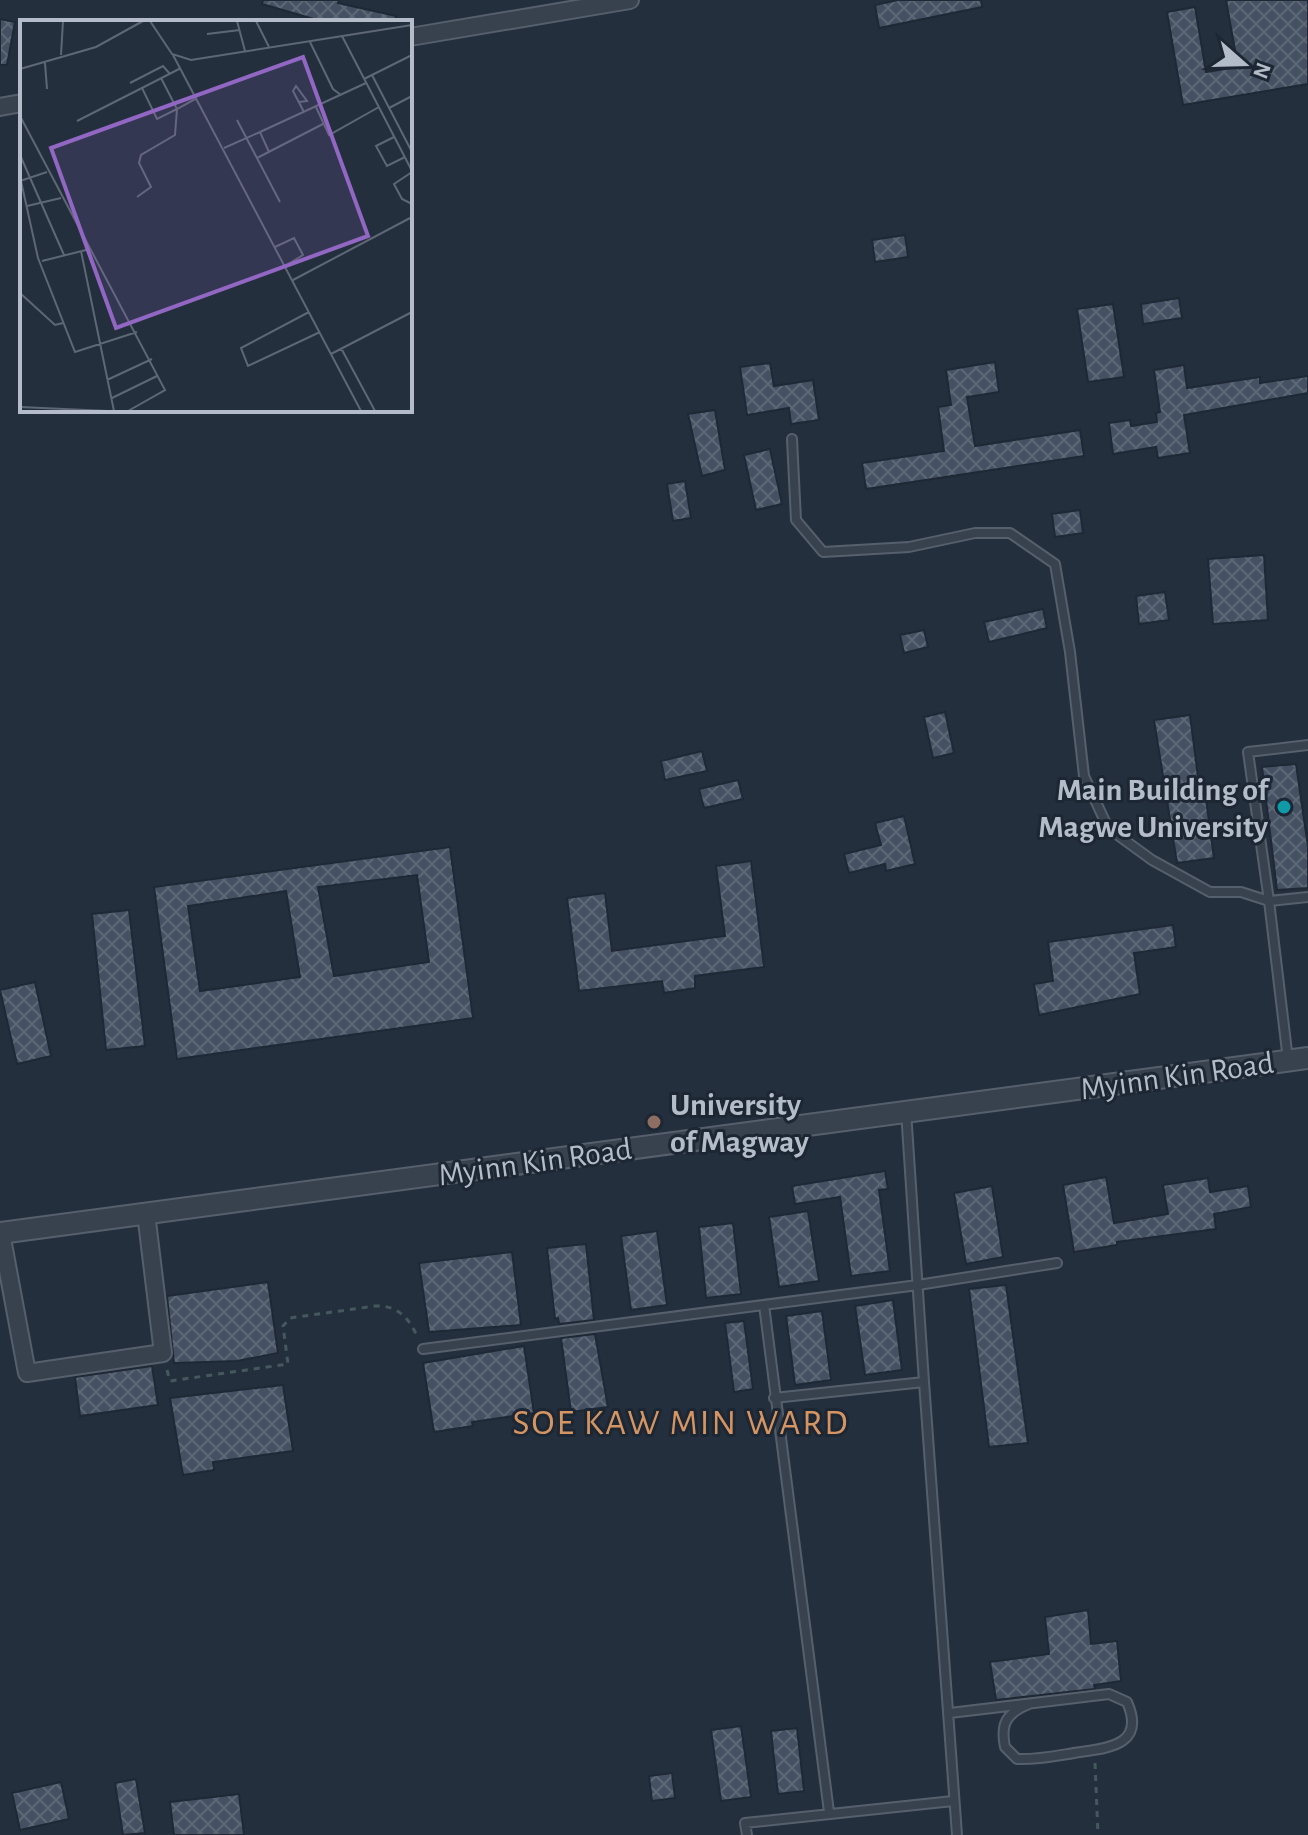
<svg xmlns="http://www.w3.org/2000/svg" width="1308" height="1835" font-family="'Alegreya Sans',sans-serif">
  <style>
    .building { fill: url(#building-cross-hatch); stroke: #1f2835; stroke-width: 2; fill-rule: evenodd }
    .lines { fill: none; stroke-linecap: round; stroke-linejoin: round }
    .service-casing { stroke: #565f6c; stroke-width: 12 }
    .minor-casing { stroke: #565f6c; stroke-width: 20 }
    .tertiary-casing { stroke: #565f6c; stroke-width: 24 }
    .path { stroke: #44595c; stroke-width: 3; stroke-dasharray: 6 6; stroke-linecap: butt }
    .service { stroke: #38414e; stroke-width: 8 }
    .minor { stroke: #38414e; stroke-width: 16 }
    .tertiary { stroke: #38414e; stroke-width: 20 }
    .culture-dot { fill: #0f9aa8; stroke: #1d2633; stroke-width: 3 }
    .education-dot { fill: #8d6e63; stroke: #1d2633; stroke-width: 3 }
    .labels { text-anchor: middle; stroke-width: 6; stroke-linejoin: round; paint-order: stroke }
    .poi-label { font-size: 32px; font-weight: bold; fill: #b4bcc9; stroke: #1d2633; text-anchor: end }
    .street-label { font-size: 32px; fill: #b4bcc9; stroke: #1d2633 }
    .quarter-label { font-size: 36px; letter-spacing: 2px; fill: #d59563; stroke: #1d2633 }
    .inset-road { fill: none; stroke: #5e6776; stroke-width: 2 }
    .view { fill: #9266c3; fill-opacity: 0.15; stroke: #9266c3; stroke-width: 4 }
    .inset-edge { fill: none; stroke: #b4bcc9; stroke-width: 4 }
  </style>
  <defs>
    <pattern id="building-cross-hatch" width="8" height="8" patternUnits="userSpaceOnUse" patternTransform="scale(2)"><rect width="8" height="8" fill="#455162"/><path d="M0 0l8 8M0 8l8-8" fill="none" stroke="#5d6877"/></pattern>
  </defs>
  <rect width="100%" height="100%" fill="#242f3e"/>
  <!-- building -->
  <path class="building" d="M263 0H339L338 3 396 16 395 22H324L262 4Z
    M898 0H981L982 7 879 28 875 5Z
    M1226 0H1308V84L1183 105 1167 12 1195 7 1206 72 1238 67Z
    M0 19 15 22 7 65H0Z
    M905 235 908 257 875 262 872 240Z
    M1179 298 1182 318 1143 324 1141 304Z
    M1113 304 1124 377 1088 382 1077 309Z
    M995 362 999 392 967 397 975 446 1080 430 1084 456 866 489 862 463 944 451 938 407 951 405 946 370Z
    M770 363 774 386 813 380 819 420 791 424 789 408 747 415 740 367Z
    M1184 365 1187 388 1260 377V383L1308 376V393L1184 415 1190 453 1158 458 1156 447 1113 454 1109 423 1130 420 1131 426 1157 422 1156 413 1160 412 1154 370Z
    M715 410 725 470 702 476 688 414Z
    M770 449 782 504 756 510 744 455Z
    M685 481 691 518 673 521 667 484Z
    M1080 510 1083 533 1055 537 1052 514Z
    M1264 555 1268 620 1213 624 1208 559Z
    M1165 592 1169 620 1139 624 1136 596Z
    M1043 609 1047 628 989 642 984 622Z
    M924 630 928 647 904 653 900 635Z
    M945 712 954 753 933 758 924 717Z
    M1190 715 1201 800 1206 799 1214 858 1177 863 1154 720Z
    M702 751 707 771 665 780 661 761Z
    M1296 764 1308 847V888L1277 890 1262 767Z
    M738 780 743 799 704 808 699 789Z
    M904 816 915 864 886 871 885 864 849 873 844 854 881 845 875 823Z
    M450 847 473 1018 177 1059 154 887ZM417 875 429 962 334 976 318 887ZM286 891 300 977 200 991 188 906Z
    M751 861 764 967 695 976V988L664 993 662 981 579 991 567 898 605 893 612 951 725 936 716 866Z
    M129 910 145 1046 106 1050 92 914Z
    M1173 925 1176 947 1134 953 1140 994 1039 1015 1034 984 1053 981 1048 942Z
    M35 982 51 1056 17 1064 0 990Z
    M885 1171 888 1189 879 1190 890 1271 851 1276 840 1197 795 1204 792 1186Z
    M1106 1177 1114 1223 1168 1214 1163 1185 1208 1178 1210 1192 1248 1186 1251 1207 1214 1214 1216 1229 1117 1242V1245L1074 1252 1063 1185Z
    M992 1186 1003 1257 966 1264 954 1193Z
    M808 1211 819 1281 779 1287 769 1217Z
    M733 1223 741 1294 706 1298 699 1227Z
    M657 1231 667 1305 631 1310 621 1236Z
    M586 1244 594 1320 559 1324 558 1318 555 1319 547 1248Z
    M512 1252 521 1325 429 1332 419 1263Z
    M268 1282 278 1353 237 1361 174 1363 167 1296Z
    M1006 1285 1028 1443 989 1447 969 1289Z
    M893 1300 902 1370 865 1375 855 1306Z
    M822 1311 831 1380 795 1385 786 1316Z
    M744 1321 753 1389 734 1392 725 1323Z
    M595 1334 608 1407 571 1412 561 1338Z
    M524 1346 534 1413 472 1422 473 1426 434 1432 423 1363Z
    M152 1366 158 1405 80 1416 75 1377Z
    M283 1385 293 1451 213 1462 214 1470 183 1475 170 1398Z
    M1088 1610 1091 1644 1117 1641 1121 1681 1094 1685 1095 1689 996 1700 990 1662 1049 1654 1045 1617Z
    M741 1726 751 1797 721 1801 711 1730Z
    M797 1728 804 1791 778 1794 771 1731Z
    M672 1773 675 1798 652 1801 649 1776Z
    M136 1779 145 1833 123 1835 115 1783Z
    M61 1782 69 1819 20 1830 12 1793Z
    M239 1794 244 1835H174L170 1802Z"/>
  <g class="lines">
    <!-- service casing -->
    <g class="service-casing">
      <path id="service" d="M792 439 796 520 823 552 909 547 975 533H1010L1055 564 1070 652 1084 776 1108 828 1152 860 1210 892H1241L1269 901 1288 1060
        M1308 745 1248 752 1269 901 1308 897
        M764 1305 829 1812
        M423 1349 918 1285 1057 1263
        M924 1382 957 1835
        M774 1398 924 1382 906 1111
        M950 1713 1109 1694 1127 1702C1147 1747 1105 1748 1074 1753 1055 1756 1036 1760 1017 1759L1005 1747C1000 1723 1007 1713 1029 1704
        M747 1835 745 1823 953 1801"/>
    </g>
    <!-- minor casing -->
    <g class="minor-casing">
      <path id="minor" d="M410 37 630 0
        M0 107 22 103
        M1 1233 27 1373 163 1353 146 1213"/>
    </g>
    <!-- tertiary casing -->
    <g class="tertiary-casing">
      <path id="tertiary" d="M0 1233 1308 1058"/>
    </g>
    <!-- path -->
    <path class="path" d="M167 1370 170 1381 288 1364 283 1326 290 1318 375 1306C398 1305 409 1318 418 1338
      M1095 1763 1098 1835"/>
    <!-- service -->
    <use href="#service" class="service"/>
    <!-- minor -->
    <use href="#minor" class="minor"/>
    <!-- tertiary -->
    <use href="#tertiary" class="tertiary"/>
  </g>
  <!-- markers -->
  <circle class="culture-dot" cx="1284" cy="807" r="8"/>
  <circle class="education-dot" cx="654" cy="1122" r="8"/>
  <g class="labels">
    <!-- poi labels -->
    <g class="poi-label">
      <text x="1268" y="800">Main Building of<tspan x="1268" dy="37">Magwe University</tspan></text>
      <text x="670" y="1115" text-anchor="start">University<tspan x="670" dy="37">of Magway</tspan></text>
    </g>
    <!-- street labels -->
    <g class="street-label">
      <text transform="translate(1177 1075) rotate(-8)" y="11">Myinn Kin Road</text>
      <text transform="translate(535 1161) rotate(-8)" y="11">Myinn Kin Road</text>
    </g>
    <!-- quarter labels -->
    <g class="quarter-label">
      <text x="681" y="1434">SOE KAW MIN WARD</text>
    </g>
  </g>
  <!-- overview -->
  <g transform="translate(20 20)">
    <rect width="392" height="392" fill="#242f3e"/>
    <path class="inset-road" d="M130 1 152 34 171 40 392 5M217 1 225 31M236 1 249 27M187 14 220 10M322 16 392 151M290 22 313 69 321 75M41 35 43 1M153 35 341 391M25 43 27 69M0 49 76 27 123 1M352 55 392 132M141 58 157 89 137 99 122 68 161 48M344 59 392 35M110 63 143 46 150 54M279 82 287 81 276 66 273 71 284 92M296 87 309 115 359 87M369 88 392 76M0 96 145 370 108 391M217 100 260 182M57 101 122 68M240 112 346 63M374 117 356 126 367 146 385 137M204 128 240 112 249 132M0 135 44 235M237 138 303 104M392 152 374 164 382 179 392 184M0 161 27 152M1 161 18 238 55 332 117 312M117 177 131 167 119 143 121 135 155 115 157 89 177 78M7 186 41 178M255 227 274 218 283 235 265 246M61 231 94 391M22 241 70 229M273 260 392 197M0 273 35 305 43 303M289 292 221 328 228 346 300 312M321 328 355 391M311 334 392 292M87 360 132 339M92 378 137 356M0 387 88 391"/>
    <path class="view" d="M283 37 348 216 96 308 31 128Z"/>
    <rect width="392" height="392" class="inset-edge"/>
  </g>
  <!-- north arrow -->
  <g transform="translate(1244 64) rotate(110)" stroke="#1d2633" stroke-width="6" paint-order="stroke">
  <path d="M0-6L14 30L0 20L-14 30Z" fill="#b4bcc9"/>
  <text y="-12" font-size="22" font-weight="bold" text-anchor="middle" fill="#b4bcc9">N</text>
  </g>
</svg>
